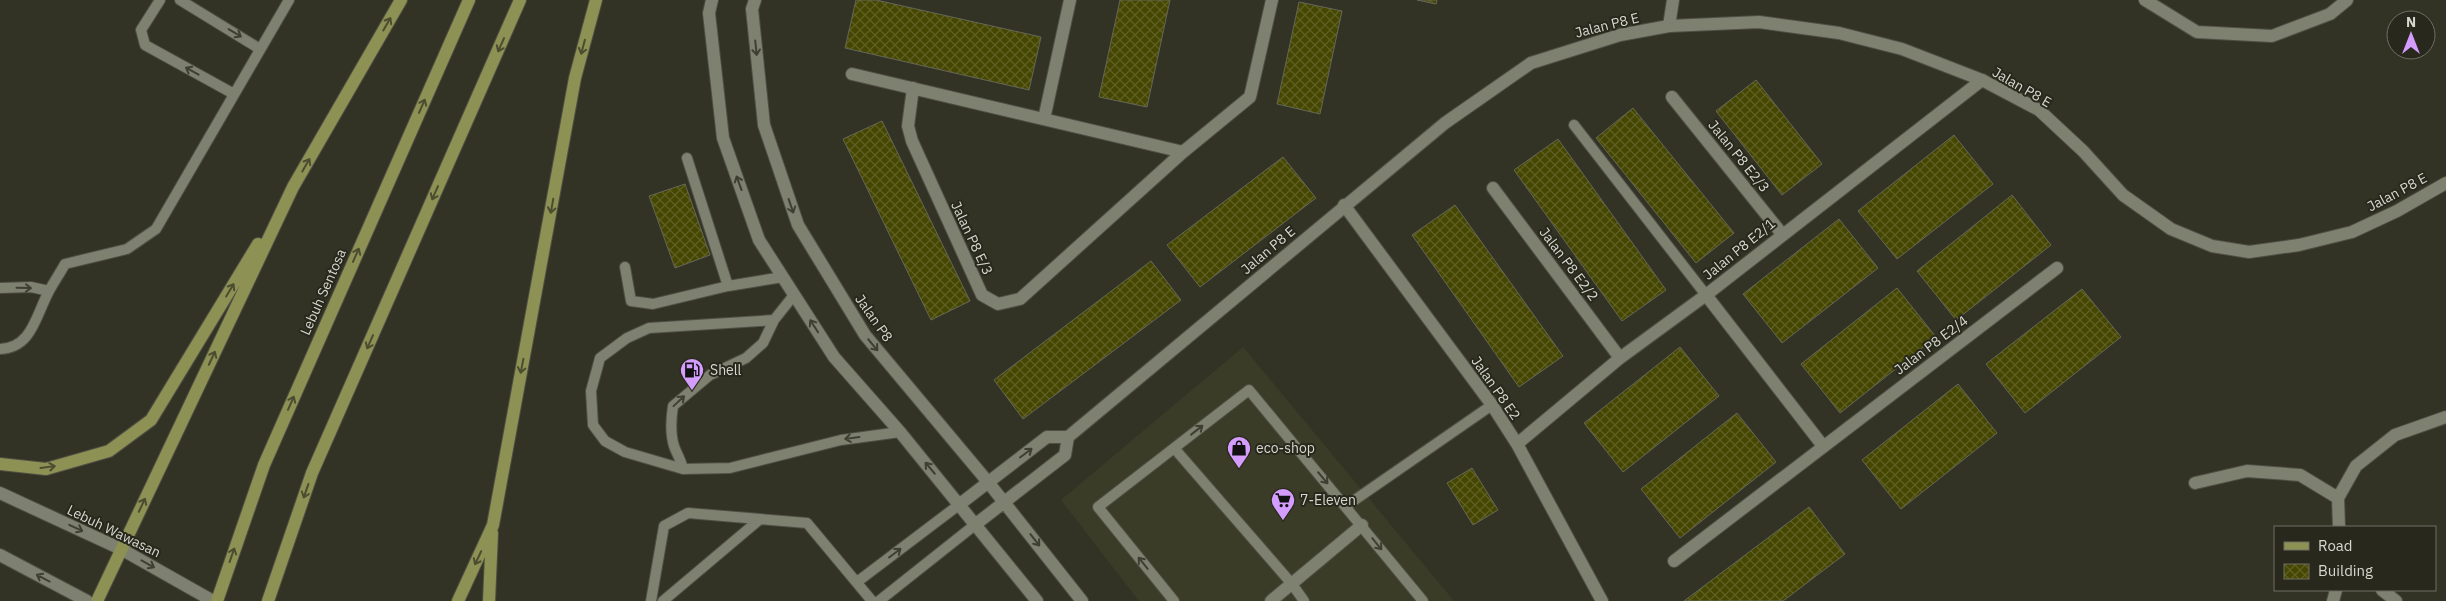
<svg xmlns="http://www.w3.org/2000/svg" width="2446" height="601" font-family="'IBM Plex Sans',sans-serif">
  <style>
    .built { fill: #3b3c28 }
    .building { fill: url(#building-cross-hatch); stroke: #656758 }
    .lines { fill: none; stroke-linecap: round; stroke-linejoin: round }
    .lane-casing { stroke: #4f4f44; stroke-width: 12 }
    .street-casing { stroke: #4f4f44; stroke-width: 14 }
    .secondary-casing { stroke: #4f4f44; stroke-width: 14 }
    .primary-casing { stroke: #4f4f44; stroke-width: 14 }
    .lane { stroke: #7e8070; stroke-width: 10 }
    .street { stroke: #7e8070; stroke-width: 12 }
    .secondary { stroke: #7e8070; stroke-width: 12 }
    .primary { stroke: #8e9154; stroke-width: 12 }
    .oneway { stroke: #4c4d30 }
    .oneway2 { stroke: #3e3f31 }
    .labels { text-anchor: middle; stroke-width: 4; stroke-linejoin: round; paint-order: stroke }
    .street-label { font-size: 14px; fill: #d6d7cf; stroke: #28291c }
    .poi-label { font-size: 14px; fill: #d6d7cf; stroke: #28291c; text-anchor: start }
  </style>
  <defs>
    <pattern id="building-cross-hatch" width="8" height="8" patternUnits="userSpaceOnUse" patternTransform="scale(1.25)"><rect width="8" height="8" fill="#454600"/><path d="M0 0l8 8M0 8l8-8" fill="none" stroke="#5f6024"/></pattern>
  </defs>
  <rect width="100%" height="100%" fill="#323325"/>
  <!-- built -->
  <path class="built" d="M1243 347 1454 601H1139L1061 500Z"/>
  <!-- building -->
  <path class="building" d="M856 0H876L1041 37 1029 90 845 48Z
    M1120 0H1170L1147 107 1099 97Z
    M1417 0H1437L1436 4Z
    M1299 2 1342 11 1320 114 1277 104Z
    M1756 80 1822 164 1782 195 1716 111Z
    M1633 108 1734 233 1696 263 1596 138Z
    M882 121 970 301 931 320 843 139Z
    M1954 135 1993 184 1897 259 1858 211Z
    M1558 139 1666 290 1622 321 1514 170Z
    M1283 157 1316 198 1200 287 1167 245Z
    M685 184 710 255 675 268 649 196Z
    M2012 195 2051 245 1956 320 1917 271Z
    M1455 205 1563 356 1519 387 1412 235Z
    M1839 219 1878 268 1782 343 1743 294Z
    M1151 261 1181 300 1023 419 994 380Z
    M1897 288 1936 337 1840 413 1801 364Z
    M2082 289 2121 337 2025 413 1986 364Z
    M1680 347 1719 396 1623 472 1584 423Z
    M1958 384 1997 433 1901 509 1862 460Z
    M1737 413 1776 462 1680 538 1641 489Z
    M1472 468 1498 510 1473 525 1447 483Z
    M1809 507 1845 554 1783 601H1684Z"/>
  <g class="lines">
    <!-- lane casing -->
    <g class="lane-casing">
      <path id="lane" d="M160 0 141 30 145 45 234 94
        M180 0 260 49
        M1574 125 1706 295
        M687 158 728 286
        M625 267 631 301 653 304 728 286 783 277
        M0 288 31 287 49 291
        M794 295 774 320 763 343 746 358 710 375 673 406C671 419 670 433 674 446 677 455 681 459 683 469L730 468 841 440 900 432
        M0 349C32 348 36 315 49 291 54 282 60 273 65 264L127 249 156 229 289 0
        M1174 448 1292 584 1304 601
        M683 469 625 452 605 441 593 425 591 391 600 358 627 338 649 328 774 320
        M1346 506 1492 405
        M857 582 960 504
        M651 601 664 526 688 513 807 523 872 601
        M663 601 759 520
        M879 601 976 524
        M1174 601 1098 507 1249 390 1423 601"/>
    </g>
    <!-- street casing -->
    <g class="street-casing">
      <path id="street" d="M2145 0 2197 32 2272 36 2330 14 2347 0
        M1669 26 1673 0
        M852 74 1183 152
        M913 88 908 126 912 141 982 295 998 304 1020 299 1183 152 1250 97 1272 0
        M1672 97 1782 234
        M1044 119 1070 0
        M1493 188 1620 358
        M1344 205 1492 405 1517 444 1602 601
        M1706 295 1823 446
        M1517 444 1620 358 1706 295 1982 80
        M2195 483 2247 471 2300 475 2338 498 2339 527
        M2338 498 2356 466 2395 435 2446 417
        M1674 561 2057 268
        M2382 590 2396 601
        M1271 601 1362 525
        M2333 601 2336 590"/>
    </g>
    <!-- secondary casing -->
    <g class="secondary-casing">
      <path id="secondary" d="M712 0 709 13 723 138 759 240 834 357 900 432 1037 601
        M755 0 752 9 764 125 798 225 865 335 988 482 1082 601
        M1068 437 1445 123 1531 63 1620 35 1669 26 1759 22 1839 33 1902 49 1982 80 2039 110 2083 151 2123 195 2171 229 2212 246 2249 252 2299 245 2352 232 2397 211 2446 183
        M0 493 121 549 213 601
        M960 504 1047 437H1068
        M976 524 1065 455 1068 437
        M0 555 87 601"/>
    </g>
    <!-- primary casing -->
    <g class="primary-casing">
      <path id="primary" d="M0 464 46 469 109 451 151 420 258 244
        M97 601 293 187 401 0
        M217 601 264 465 469 0
        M268 601 312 473 520 0
        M458 601 493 525 575 78 596 0
        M489 601 492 533"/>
    </g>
    <!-- lane -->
    <use href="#lane" class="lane"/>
    <!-- street -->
    <use href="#street" class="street"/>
    <!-- secondary -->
    <use href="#secondary" class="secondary"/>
    <!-- primary -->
    <use href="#primary" class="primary"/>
  </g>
  <!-- one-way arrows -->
  <defs><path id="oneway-shaft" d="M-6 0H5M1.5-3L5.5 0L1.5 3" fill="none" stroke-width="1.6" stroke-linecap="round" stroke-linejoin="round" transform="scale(1.25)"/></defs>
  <g class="oneway">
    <use href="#oneway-shaft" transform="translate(387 24) rotate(-60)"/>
    <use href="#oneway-shaft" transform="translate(501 45) rotate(114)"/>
    <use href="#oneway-shaft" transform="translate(583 47) rotate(105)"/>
    <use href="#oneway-shaft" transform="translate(422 106) rotate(-66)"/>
    <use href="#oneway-shaft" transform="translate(306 165) rotate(-60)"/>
    <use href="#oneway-shaft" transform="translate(435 193) rotate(114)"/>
    <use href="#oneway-shaft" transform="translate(552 206) rotate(100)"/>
    <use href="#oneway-shaft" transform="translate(356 255) rotate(-66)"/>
    <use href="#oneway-shaft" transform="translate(230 290) rotate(-59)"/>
    <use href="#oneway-shaft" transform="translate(370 342) rotate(114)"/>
    <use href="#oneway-shaft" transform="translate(212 358) rotate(-65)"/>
    <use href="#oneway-shaft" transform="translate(522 366) rotate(101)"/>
    <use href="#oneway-shaft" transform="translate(291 403) rotate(-66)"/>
    <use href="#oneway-shaft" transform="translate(48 467) rotate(-8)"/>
    <use href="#oneway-shaft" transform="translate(306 491) rotate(109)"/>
    <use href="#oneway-shaft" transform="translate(142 505) rotate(-65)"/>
    <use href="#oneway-shaft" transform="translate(232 555) rotate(-71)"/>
    <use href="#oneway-shaft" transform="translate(478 558) rotate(115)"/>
  </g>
  <g class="oneway2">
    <use href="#oneway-shaft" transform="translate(235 33) rotate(31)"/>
    <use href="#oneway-shaft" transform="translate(756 48) rotate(84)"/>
    <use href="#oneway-shaft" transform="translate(192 71) rotate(-151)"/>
    <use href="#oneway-shaft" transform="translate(739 183) rotate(-110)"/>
    <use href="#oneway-shaft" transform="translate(791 206) rotate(71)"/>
    <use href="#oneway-shaft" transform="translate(24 288) rotate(1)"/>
    <use href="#oneway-shaft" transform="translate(814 326) rotate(-123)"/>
    <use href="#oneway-shaft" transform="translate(873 345) rotate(50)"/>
    <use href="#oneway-shaft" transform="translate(679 401) rotate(-43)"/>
    <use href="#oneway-shaft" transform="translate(1197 430) rotate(-38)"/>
    <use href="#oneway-shaft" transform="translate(852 438) rotate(172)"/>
    <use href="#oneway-shaft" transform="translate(1026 453) rotate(-37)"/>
    <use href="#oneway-shaft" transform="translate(930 468) rotate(-130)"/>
    <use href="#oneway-shaft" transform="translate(1323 478) rotate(50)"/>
    <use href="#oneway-shaft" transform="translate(76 528) rotate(25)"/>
    <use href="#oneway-shaft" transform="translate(1035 540) rotate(52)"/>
    <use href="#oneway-shaft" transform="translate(1377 544) rotate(51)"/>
    <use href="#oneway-shaft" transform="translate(895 553) rotate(-37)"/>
    <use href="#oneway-shaft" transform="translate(1143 563) rotate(-129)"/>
    <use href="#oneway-shaft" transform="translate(148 564) rotate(29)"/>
    <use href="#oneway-shaft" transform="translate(43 578) rotate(-152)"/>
  </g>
  <!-- icons -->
  <defs>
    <g id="fuel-pin" transform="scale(1.25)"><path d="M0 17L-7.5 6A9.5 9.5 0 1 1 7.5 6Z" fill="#d49cfc" stroke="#28291c"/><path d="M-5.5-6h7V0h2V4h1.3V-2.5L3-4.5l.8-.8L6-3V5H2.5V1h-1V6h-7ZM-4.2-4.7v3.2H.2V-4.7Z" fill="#111"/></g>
    <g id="shop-pin" transform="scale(1.25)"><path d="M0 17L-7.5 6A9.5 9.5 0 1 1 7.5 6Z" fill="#d49cfc" stroke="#28291c"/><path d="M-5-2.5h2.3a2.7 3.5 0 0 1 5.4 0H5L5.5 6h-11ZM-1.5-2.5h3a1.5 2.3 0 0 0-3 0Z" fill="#111"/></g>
    <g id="supermarket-pin" transform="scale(1.25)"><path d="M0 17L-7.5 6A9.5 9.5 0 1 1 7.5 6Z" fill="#d49cfc" stroke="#28291c"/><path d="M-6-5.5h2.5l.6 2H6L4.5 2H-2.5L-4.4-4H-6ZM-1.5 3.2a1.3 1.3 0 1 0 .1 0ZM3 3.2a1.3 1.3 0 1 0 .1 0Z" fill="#111"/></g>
  </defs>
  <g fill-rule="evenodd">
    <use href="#fuel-pin" x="692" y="370"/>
    <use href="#shop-pin" x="1239" y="448"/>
    <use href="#supermarket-pin" x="1283" y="500"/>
  </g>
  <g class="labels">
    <!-- street labels -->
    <g class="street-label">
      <text transform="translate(1607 25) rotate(-14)" y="5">Jalan P8 E</text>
      <text transform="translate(2022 87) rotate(30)" y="5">Jalan P8 E</text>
      <text transform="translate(1739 156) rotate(51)" y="5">Jalan P8 E2/3</text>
      <text transform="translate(2397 192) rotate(-28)" y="5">Jalan P8 E</text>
      <text transform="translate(972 238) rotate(65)" y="5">Jalan P8 E/3</text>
      <text transform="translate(1739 249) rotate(-39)" y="5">Jalan P8 E2/1</text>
      <text transform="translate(1268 250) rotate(-40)" y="5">Jalan P8 E</text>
      <text transform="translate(1569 264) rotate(53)" y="5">Jalan P8 E2/2</text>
      <text transform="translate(323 292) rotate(-66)" y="5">Lebuh Sentosa</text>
      <text transform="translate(874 318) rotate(55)" y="5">Jalan P8</text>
      <text transform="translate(1931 345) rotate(-37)" y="5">Jalan P8 E2/4</text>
      <text transform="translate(1496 388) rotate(55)" y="5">Jalan P8 E2</text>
      <text transform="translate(114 531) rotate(26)" y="5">Lebuh Wawasan</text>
    </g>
    <!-- poi labels -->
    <g class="poi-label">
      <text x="710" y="375">Shell</text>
      <text x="1256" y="453">eco-shop</text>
      <text x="1300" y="505">7-Eleven</text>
    </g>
  </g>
  <!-- legend -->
  <rect x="2274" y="526" width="162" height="65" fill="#28291c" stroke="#6e6f64"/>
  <rect x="2284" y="542" width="25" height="8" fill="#8e9154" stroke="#6e6f64"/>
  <text x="2318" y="551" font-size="15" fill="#d6d7cf">Road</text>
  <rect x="2284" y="564" width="25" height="15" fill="url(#building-cross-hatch)" stroke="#6e6f64"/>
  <text x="2318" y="576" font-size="15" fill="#d6d7cf">Building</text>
  <!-- north arrow -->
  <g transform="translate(2411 35)"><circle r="24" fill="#28291c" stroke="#6e6f64"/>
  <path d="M0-4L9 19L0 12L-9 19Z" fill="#d49cfc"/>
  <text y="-8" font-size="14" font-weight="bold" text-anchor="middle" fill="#d6d7cf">N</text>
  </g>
</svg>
